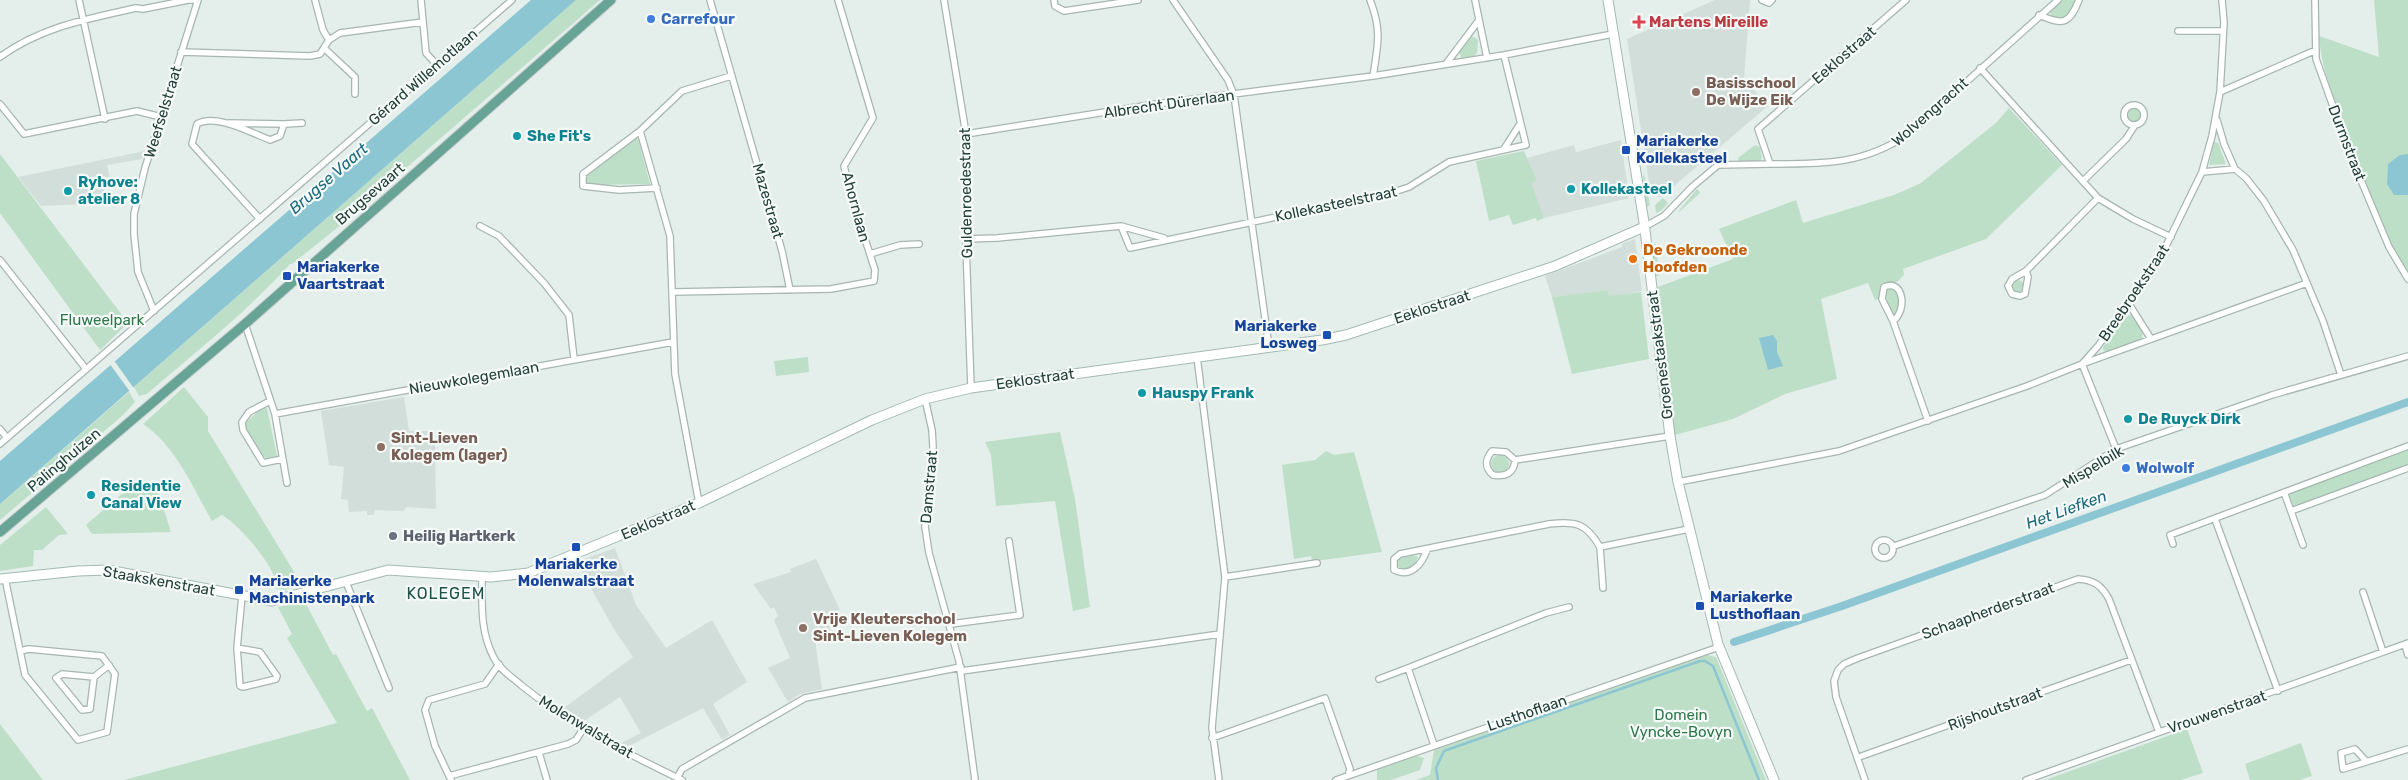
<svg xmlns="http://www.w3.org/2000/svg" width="2408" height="780" font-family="Rubik,sans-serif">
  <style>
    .built { fill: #d2ded9 }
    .green { fill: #bddfc7 }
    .water { fill: #8cc6d3 }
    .pier { fill: #e4eeea }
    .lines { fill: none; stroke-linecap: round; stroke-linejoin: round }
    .stream { stroke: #8cc6d3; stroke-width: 2.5 }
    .canal { stroke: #8cc6d3; stroke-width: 8 }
    .street-casing { stroke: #a6b6b1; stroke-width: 8 }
    .secondary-casing { stroke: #a2bab2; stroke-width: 11 }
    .primary-casing { stroke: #c1cac8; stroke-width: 11 }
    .street { stroke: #fff; stroke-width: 5.5 }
    .secondary { stroke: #fff; stroke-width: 9 }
    .primary { stroke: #68a496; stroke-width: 9 }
    .shop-dot { fill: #3f7fe0; stroke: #f5faf8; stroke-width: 2 }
    .health-dot { fill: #e0444e; stroke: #f5faf8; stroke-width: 2 }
    .education-dot { fill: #8d6e63; stroke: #f5faf8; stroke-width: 2 }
    .culture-dot { fill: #0f9aa8; stroke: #f5faf8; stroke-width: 2 }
    .transit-dot { fill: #1a4fb4; stroke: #f5faf8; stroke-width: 2 }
    .food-dot { fill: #e8710a; stroke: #f5faf8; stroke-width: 2 }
    .worship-dot { fill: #6b7280; stroke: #f5faf8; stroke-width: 2 }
    .labels { text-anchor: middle; stroke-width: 4.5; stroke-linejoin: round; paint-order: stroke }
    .shop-label { font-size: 15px; font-weight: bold; fill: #366cbe; stroke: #f5faf8; text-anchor: start }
    .health-label { font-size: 15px; font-weight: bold; fill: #be3a42; stroke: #f5faf8; text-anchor: start }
    .street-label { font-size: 15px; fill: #234039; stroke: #f5faf8 }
    .education-label { font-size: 15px; font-weight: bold; fill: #785e54; stroke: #f5faf8; text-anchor: start }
    .culture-label { font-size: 15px; font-weight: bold; fill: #0d838f; stroke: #f5faf8; text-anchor: start }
    .transit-label { font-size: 15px; font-weight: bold; fill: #164399; stroke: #f5faf8; text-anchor: start }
    .food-label { font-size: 15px; font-weight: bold; fill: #c56008; stroke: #f5faf8; text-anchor: start }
    .park-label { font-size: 15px; fill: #2c784b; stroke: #f5faf8 }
    .worship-label { font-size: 15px; font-weight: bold; fill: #5b616d; stroke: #f5faf8; text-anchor: start }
    .water-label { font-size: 16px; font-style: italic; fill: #1c6b7e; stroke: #f5faf8 }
    .neighbourhood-label { font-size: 16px; letter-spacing: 1px; fill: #1e5347; stroke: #f5faf8 }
  </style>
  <rect width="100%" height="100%" fill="#e4eeea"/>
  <!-- built -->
  <path class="built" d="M1715 0H1750L1744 78 1768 106 1661 197 1651 195 1627 39Z
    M1621 140 1629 198 1544 218 1530 183 1536 181 1527 158 1574 145 1576 152Z
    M145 151 142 159 107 165 112 187 104 189 105 203 41 206 18 177Z
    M1635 239 1642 291 1609 297 1608 290 1552 297 1545 276 1622 247V244Z
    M404 397 409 431H431L432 435H435L436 509 407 507 403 511 375 510 374 515H367V511L349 512 348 500 341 499 344 467 329 465 321 411Z
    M615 548 636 605 666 648 712 620 747 682 713 704 730 735 722 740 703 708 629 746 621 743 641 733 620 697 584 721 564 708 633 657 614 629 576 562Z
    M816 559 840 610 827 613 831 637 815 640 822 689 800 694 788 702 768 668 790 658 774 620 778 616 774 607 771 609 753 584 791 572 790 569Z"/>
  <!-- green -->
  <path class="green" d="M576 0H600L337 228 292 264H290C247 312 195 352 147 394L139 396 134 387Z
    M2061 0H2077C2071 12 2066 24 2051 16L2050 11Z
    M2374 0H2408V273C2378 223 2357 169 2339 114 2330 88 2321 63 2319 36L2379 57Z
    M1472 36 1478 40 1477 53 1474 56 1462 58 1459 53Z
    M2126 115a8 8 0 1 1 16 0a8 8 0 1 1-16 0Z
    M2009 108 2062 165 1986 239 1903 269 1904 275 1897 282 1883 284 1880 299 1875 300 1868 283 1821 299 1837 379 1785 394 1733 419 1675 435 1658 287 1733 259 1719 229 1796 200 1803 223 1894 195 1921 183 1996 123Z
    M634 137 638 139 650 184 588 185 586 177Z
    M2214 142 2218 143 2226 164 2209 165Z
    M1755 145 1760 147 1762 159 1757 162 1739 161 1738 158Z
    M1524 151 1537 181 1531 183 1544 218 1537 221 1536 218 1513 225 1509 215 1489 221 1476 161Z
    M0 154 128 323 100 350 0 213Z
    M1644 173 1650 205 1647 207 1643 180Z
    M1697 189 1700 193 1679 212H1678Z
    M1663 198 1668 203 1662 210 1656 213 1655 205Z
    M1652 244H1656L1659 276H1656Z
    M2012 286a6 6 0 1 1 12 0a6 6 0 1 1-12 0Z
    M1893 287C1901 297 1900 304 1895 315L1891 314 1886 296 1887 289Z
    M1608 290 1609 296 1641 292 1649 359 1572 374 1552 297Z
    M2129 315 2133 316 2143 333 2141 340 2107 352 2103 350V347L2126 316Z
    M808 357 809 372 776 376 774 361Z
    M184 387 208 417V431L302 585 285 590 276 589C275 584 275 578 273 574 267 558 237 523 222 515L212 521C193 488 176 446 143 424Z
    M129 392 135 402 122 416 0 520V504Z
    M263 407 267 408 277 456 266 458 261 454 245 428V423Z
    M1060 432 1075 499 1090 607 1073 611 1055 501 996 506 991 455 985 442Z
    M2408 449V465L2295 507 2293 505 2289 494 2292 491Z
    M1326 451 1334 455 1354 452 1382 552 1315 561H1312L1311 556 1294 559 1282 465 1315 460Z
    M1491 464a9 9 0 1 1 18 0a9 9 0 1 1-18 0Z
    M156 490 159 494 171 532 92 534 86 525 123 493Z
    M46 507 68 534 59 535 42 550H34L33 566 0 571V545Z
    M1413 555 1418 557 1414 566 1401 569 1396 566 1398 559Z
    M305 602 333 655 336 654 367 711 372 708 410 780H124L337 723 287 638 292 634 278 607Z
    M1707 655 1716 657 1766 780H1416L1430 775 1434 750Z
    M0 724 43 780H0Z
    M2187 729 2203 773 2181 780H2045Z
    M2301 743 2312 776 2299 780H2250L2245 764Z
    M1417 756 1424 758 1420 770 1391 780H1377V770Z"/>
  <!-- water -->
  <path class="water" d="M531 0H576L0 504V461Z
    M2408 154V195H2394L2387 184 2388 164 2400 155Z
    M1773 335 1777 341V352L1783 366 1768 370 1759 338Z"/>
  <!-- pier -->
  <path class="pier" d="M113 359 135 390 131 393 109 363Z"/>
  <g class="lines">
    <!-- stream -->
    <path class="stream" d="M1438 780 1436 768 1444 751 1700 661H1705L1713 666 1759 780"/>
    <!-- canal -->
    <path class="canal" d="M1734 642 1842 606 2408 402"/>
    <!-- street casing -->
    <g class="street-casing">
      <path id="street" d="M79 0 105 119
        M315 0 323 30 329 40
        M421 0 426 53 437 65
        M710 0 782 251 790 290
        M944 0 966 134V244L971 388
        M1054 0 1055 6 1064 11 1138 0
        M1173 0 1228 80 1234 95 1269 347
        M1370 0C1382 30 1378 45 1373 76
        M1475 0 1487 58
        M1762 0 1769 3 1772 0
        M1906 0 1758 129 1770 164C1822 164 1862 165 1907 135L2058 0
        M2315 0 2316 59 2352 159 2389 247 2408 279
        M2039 15C2063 25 2069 25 2079 0
        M2178 31H2223
        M325 49 355 77V94
        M181 52 310 56 320 54 329 40 340 33 423 22
        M0 57C41 27 87 19 136 8L143 9 188 0H197
        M1446 64 1479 20
        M1980 68 2098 198 2133 219 2171 237
        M2220 92 2316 50
        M0 104 24 134 137 111 161 117
        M2124 115a10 10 0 1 1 20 0a10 10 0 1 1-20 0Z
        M2217 120 2224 144 2235 169 2246 178 2264 201 2293 250 2323 321 2341 375
        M229 123 284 124 280 136 270 140C252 133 215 113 197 124L192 144 260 219
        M284 124 302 123
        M640 131 670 236 675 374 699 503
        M966 134 1156 104 1373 76 1504 55 1613 34
        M1504 149 1520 124
        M2202 172 2235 169
        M2084 180 2126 139 2135 125
        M657 188 619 190 583 186V174L640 131 682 91 731 76
        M480 226 499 236 544 283 569 315 574 359
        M1121 226 1164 238
        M1644 227 1664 216 1692 187 1718 165 1770 164
        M966 239 997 238 1121 226 1130 248 1394 192 1409 187 1449 162 1526 145 1504 55
        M870 254 900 245 919 244
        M0 260 86 369
        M2026 271 2028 277 2025 294 2020 296 2012 294 2008 286 2012 279 2026 271 2098 198
        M674 292 831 289 874 281 875 270 853 202 844 166 873 118 838 0
        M2129 304 2151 339
        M154 311 138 272 134 234V214L145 168 198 0
        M1893 321 1882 299 1884 287C1903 278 1908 310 1893 321L1928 421
        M245 324 275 414 287 483
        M1197 357 1225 577 1212 728 1219 780
        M925 399 932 430 933 447 925 527 929 553 959 661 975 780
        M270 401 249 412 242 422 243 430 263 463 282 459
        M275 414 673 342
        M0 429 7 438
        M0 444 512 0
        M2116 449 2082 364 2307 283
        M1515 460C1514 474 1505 477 1493 475 1484 467 1485 460 1492 451L1506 452 1515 460 1670 436
        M1678 482 1839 451 2027 386 2082 364 2098 346 2150 273 2164 250 2202 172 2212 136 2220 92 2224 22 2222 0
        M2284 492 2303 545
        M2291 511 2408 468
        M2215 519 2278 691
        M1875 549a9 9 0 1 1 18 0a9 9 0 1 1-18 0Z
        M2173 544 2170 535 2408 446
        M1894 546 2045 495 2116 449 2272 395 2408 356
        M1600 547 1603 588
        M1427 550C1422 564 1411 578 1394 570V559L1400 554 1549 524C1576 521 1586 523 1600 547L1689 529
        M482 576C482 605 480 632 494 658 500 670 512 677 521 685 570 725 626 753 682 780
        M1225 577 1317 563
        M5 578 25 675 78 740 107 732 115 674 102 656 29 649 20 651
        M346 582 389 688
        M2363 592 2383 652
        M951 624 1020 615 1009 541
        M2405 645 2408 655
        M237 648 240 686 243 687 276 679 277 676 260 652 237 648 242 596
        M962 671 1220 634
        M94 677 90 709 82 710 56 678 62 674 94 677 109 665
        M1379 679 1408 668
        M1212 738 1325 698 1350 769 1348 776
        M1434 745 1408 668 1546 613 1569 607
        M539 753 547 780
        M1859 757 2131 660
        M2366 761 2355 749 2341 753 2343 769 2408 749
        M449 776 568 744 576 740 583 729
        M677 778 682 769 805 698 961 667
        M451 780 435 746 425 710 429 700 485 684 499 664
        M1336 780 1719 647
        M1865 780 1836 697 1834 681 1838 670 1844 664 1858 658 2078 579C2094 580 2101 585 2109 599L2159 732
        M2026 780 2408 643"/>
    </g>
    <!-- secondary casing -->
    <g class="secondary-casing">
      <path id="secondary" d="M1608 0 1644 222 1670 436 1678 482 1718 644 1774 780
        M0 579 78 571 108 570 272 601 388 570 491 577 528 573 699 503 872 420 925 399 971 388 1322 340 1346 335 1555 266 1644 227"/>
    </g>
    <!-- primary casing -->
    <g class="primary-casing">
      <path id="primary" d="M0 532 245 324 611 0"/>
    </g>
    <!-- street -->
    <use href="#street" class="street"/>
    <!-- secondary -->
    <use href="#secondary" class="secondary"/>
    <!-- primary -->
    <use href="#primary" class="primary"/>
  </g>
  <!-- markers -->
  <g class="shop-dot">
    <circle cx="651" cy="19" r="5"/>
    <circle cx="2126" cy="468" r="5"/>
  </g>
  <path class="health-dot" d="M1636.5 14.5h5v5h5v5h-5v5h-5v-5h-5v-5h5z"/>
  <g class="education-dot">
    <circle cx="1696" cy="92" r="5"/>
    <circle cx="381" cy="447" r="5"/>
    <circle cx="803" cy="628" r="5"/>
  </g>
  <g class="culture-dot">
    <circle cx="517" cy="136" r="5"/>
    <circle cx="1571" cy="189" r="5"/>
    <circle cx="68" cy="191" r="5"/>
    <circle cx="1142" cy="393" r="5"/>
    <circle cx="2128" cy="419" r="5"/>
    <circle cx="91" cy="495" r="5"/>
  </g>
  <g class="transit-dot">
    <rect x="1621" y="145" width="10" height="10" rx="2.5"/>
    <rect x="282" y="271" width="10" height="10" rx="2.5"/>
    <rect x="1322" y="330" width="10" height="10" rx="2.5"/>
    <rect x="571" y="542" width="10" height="10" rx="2.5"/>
    <rect x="234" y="585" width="10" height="10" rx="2.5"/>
    <rect x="1695" y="601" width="10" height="10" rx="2.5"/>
  </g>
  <circle class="food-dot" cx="1633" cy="259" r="5"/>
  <circle class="worship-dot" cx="393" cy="536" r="5"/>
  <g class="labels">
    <!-- shop labels -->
    <g class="shop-label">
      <text x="661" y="24">Carrefour</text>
      <text x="2136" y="473">Wolwolf</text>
    </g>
    <!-- health labels -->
    <g class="health-label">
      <text x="1649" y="27">Martens Mireille</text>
    </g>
    <!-- street labels -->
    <g class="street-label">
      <text transform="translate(1844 55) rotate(-41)" y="5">Eeklostraat</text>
      <text transform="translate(423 77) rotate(-41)" y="5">Gérard Willemotlaan</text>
      <text transform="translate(1169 104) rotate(-8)" y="5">Albrecht Dürerlaan</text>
      <text transform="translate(163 112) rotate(-73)" y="5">Weefselstraat</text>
      <text transform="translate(1930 112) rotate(-41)" y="5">Wolvengracht</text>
      <text transform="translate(2347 143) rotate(69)" y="5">Durmstraat</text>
      <text transform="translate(966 193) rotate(-91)" y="5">Guldenroedestraat</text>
      <text transform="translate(370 194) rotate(-41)" y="5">Brugsevaart</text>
      <text transform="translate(768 201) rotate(74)" y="5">Mazestraat</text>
      <text transform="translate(1336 204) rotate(-12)" y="5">Kollekasteelstraat</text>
      <text transform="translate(856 207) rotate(75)" y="5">Ahornlaan</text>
      <text transform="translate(2134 293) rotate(-56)" y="5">Breebroekstraat</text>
      <text transform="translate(1432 307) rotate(-18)" y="5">Eeklostraat</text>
      <text transform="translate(1660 355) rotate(-97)" y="5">Groenestaakstraat</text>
      <text transform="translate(474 378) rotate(-10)" y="5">Nieuwkolegemlaan</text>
      <text transform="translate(1035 379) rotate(-8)" y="5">Eeklostraat</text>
      <text transform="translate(64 460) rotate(-40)" y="5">Palinghuizen</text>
      <text transform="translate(2093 467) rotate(-31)" y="5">Mispelbilk</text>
      <text transform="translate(929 487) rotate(-85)" y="5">Damstraat</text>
      <text transform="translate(658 520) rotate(-23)" y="5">Eeklostraat</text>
      <text transform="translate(159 581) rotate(10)" y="5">Staakskenstraat</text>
      <text transform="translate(1988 611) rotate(-20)" y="5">Schaapherderstraat</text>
      <text transform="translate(1995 709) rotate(-20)" y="5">Rijshoutstraat</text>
      <text transform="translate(2217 712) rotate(-19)" y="5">Vrouwenstraat</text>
      <text transform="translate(1527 713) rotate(-19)" y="5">Lusthoflaan</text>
      <text transform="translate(586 727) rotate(31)" y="5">Molenwalstraat</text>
    </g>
    <!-- education labels -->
    <g class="education-label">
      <text x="1706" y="88">Basisschool<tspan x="1706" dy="17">De Wijze Eik</tspan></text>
      <text x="391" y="443">Sint-Lieven<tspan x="391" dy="17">Kolegem (lager)</tspan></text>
      <text x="813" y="624">Vrije Kleuterschool<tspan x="813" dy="17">Sint-Lieven Kolegem</tspan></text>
    </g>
    <!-- culture labels -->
    <g class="culture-label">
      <text x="527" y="141">She Fit's</text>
      <text x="78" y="187">Ryhove:<tspan x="78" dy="17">atelier 8</tspan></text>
      <text x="1581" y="194">Kollekasteel</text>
      <text x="1152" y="398">Hauspy Frank</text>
      <text x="2138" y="424">De Ruyck Dirk</text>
      <text x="101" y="491">Residentie<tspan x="101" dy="17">Canal View</tspan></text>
    </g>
    <!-- transit labels -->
    <g class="transit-label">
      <text x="1636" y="146">Mariakerke<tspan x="1636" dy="17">Kollekasteel</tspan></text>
      <text x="297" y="272">Mariakerke<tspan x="297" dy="17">Vaartstraat</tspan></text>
      <text x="1317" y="331" text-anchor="end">Mariakerke<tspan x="1317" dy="17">Losweg</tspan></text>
      <text x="576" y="569" text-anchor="middle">Mariakerke<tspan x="576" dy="17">Molenwalstraat</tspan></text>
      <text x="249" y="586">Mariakerke<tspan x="249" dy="17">Machinistenpark</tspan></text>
      <text x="1710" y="602">Mariakerke<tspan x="1710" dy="17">Lusthoflaan</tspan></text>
    </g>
    <!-- food labels -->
    <g class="food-label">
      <text x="1643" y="255">De Gekroonde<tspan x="1643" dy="17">Hoofden</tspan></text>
    </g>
    <!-- park labels -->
    <g class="park-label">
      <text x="102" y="325">Fluweelpark</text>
      <text x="1681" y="720">Domein<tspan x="1681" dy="17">Vyncke-Bovyn</tspan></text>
    </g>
    <!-- worship labels -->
    <g class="worship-label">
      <text x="403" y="541">Heilig Hartkerk</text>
    </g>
    <!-- water labels -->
    <g class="water-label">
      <text transform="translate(328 178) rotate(-41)" y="6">Brugse Vaart</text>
      <text transform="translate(2066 509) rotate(-20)" y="6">Het Liefken</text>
    </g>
    <!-- neighbourhood labels -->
    <g class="neighbourhood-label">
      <text x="446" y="599">KOLEGEM</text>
    </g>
  </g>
</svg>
